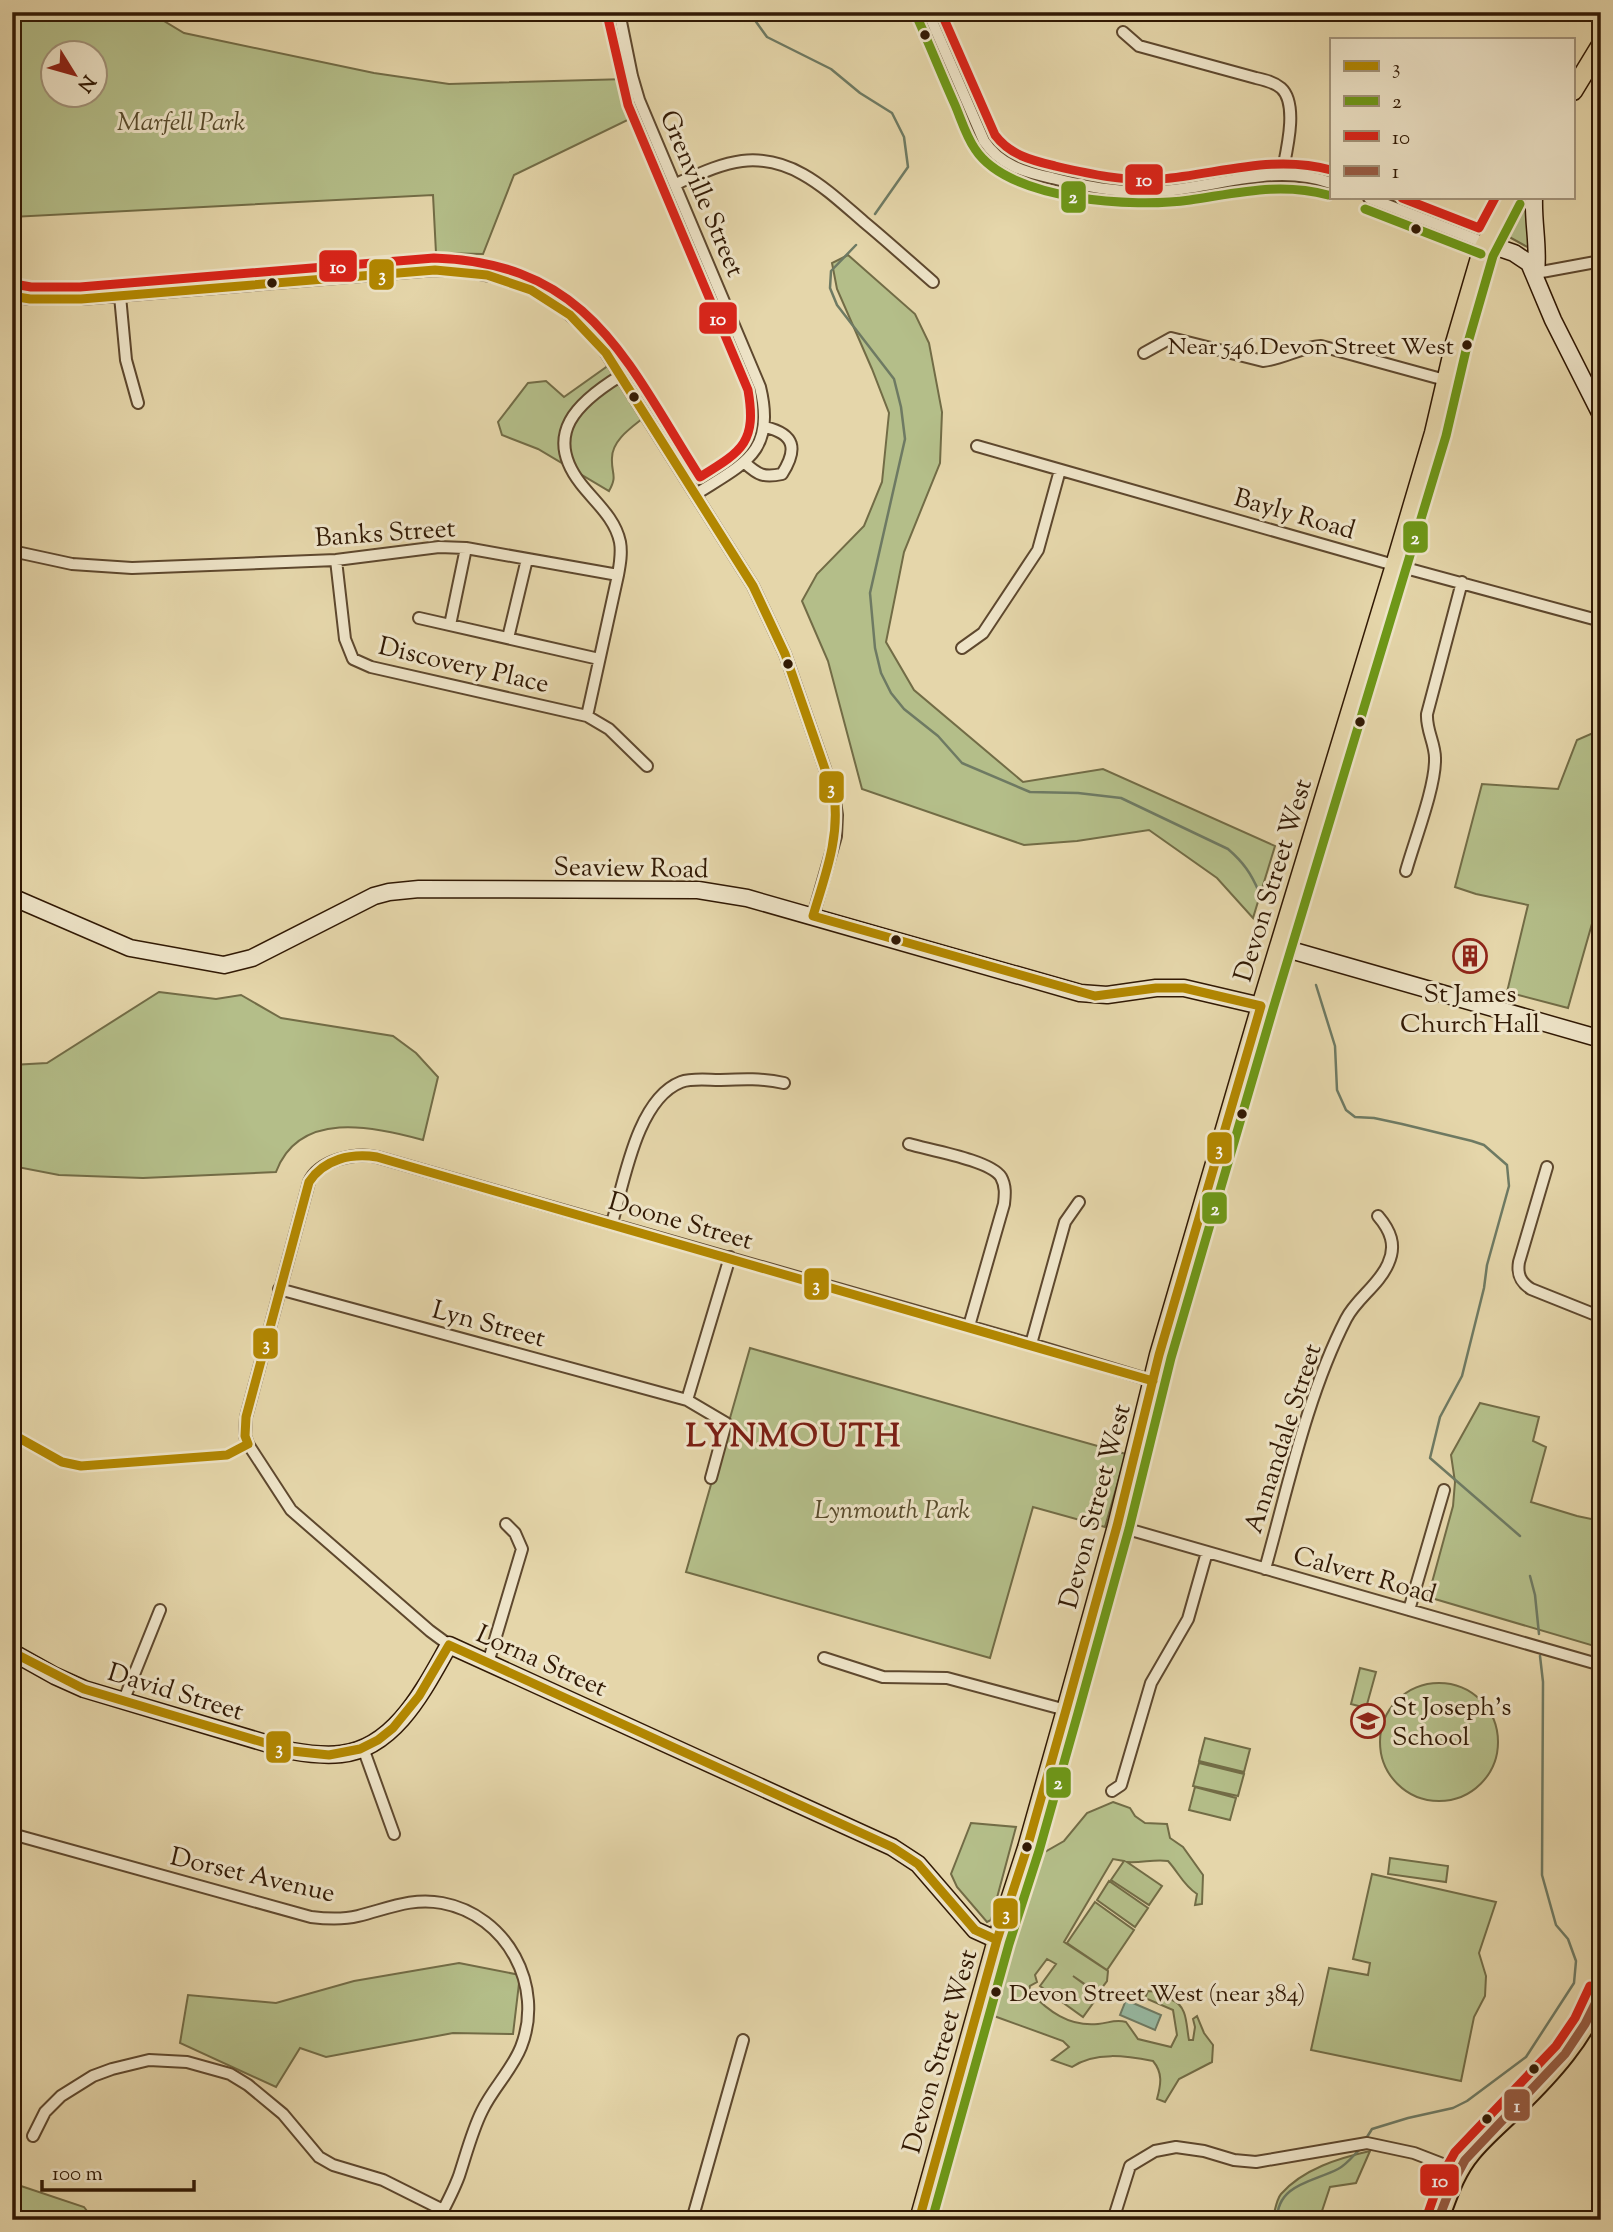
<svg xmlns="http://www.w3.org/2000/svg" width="1613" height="2232" font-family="'Sorts Mill Goudy',serif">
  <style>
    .green { fill: #b4be89; stroke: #726c46; stroke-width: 2; fill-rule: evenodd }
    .water { fill: #97baa3; stroke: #6e7a63; stroke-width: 2 }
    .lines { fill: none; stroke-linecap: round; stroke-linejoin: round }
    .stream { stroke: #6e7a63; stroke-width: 2.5 }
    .street-casing { stroke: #5e482e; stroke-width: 14 }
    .secondary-casing { stroke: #311904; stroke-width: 19 }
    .primary-casing { stroke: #311904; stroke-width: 21 }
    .highway-casing { stroke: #311904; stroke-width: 23 }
    .street { stroke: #eee4c8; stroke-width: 10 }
    .secondary { stroke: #eee4c8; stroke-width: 16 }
    .primary { stroke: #e5d6aa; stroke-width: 18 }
    .highway { stroke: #e5d6aa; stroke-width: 19 }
    .bus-1-casing { stroke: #eee4c8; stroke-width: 14 }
    .bus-2-casing { stroke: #eee4c8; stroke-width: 14 }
    .bus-3-casing { stroke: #eee4c8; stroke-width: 14 }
    .bus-4-casing { stroke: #eee4c8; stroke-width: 14 }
    .bus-1 { stroke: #b28701; stroke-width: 9 }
    .bus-2 { stroke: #6e9818; stroke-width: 9 }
    .bus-3 { stroke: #da241a; stroke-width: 9 }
    .bus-4 { stroke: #985c44; stroke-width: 9 }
    .bus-dot { fill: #311904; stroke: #eee4c8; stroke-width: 2.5 }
    .labels { text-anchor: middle; stroke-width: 6; stroke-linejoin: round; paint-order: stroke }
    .bus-label { font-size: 24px; fill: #311904; stroke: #eee4c8; text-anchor: end }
    .park-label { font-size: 26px; font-style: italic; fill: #584b2c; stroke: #eee4c8 }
    .street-label { font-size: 26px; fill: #311904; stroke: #eee4c8 }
    .poi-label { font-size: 26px; fill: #311904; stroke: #eee4c8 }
    .district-label { font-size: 33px; font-weight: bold; letter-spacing: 2px; fill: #7a1f14; stroke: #eee4c8 }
    .line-badge { stroke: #eee4c8; stroke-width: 2.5 }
    .badge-label { font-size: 19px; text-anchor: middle; font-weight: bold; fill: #fff }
  </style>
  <rect width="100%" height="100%" fill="#e5d6aa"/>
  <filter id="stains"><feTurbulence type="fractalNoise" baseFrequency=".00286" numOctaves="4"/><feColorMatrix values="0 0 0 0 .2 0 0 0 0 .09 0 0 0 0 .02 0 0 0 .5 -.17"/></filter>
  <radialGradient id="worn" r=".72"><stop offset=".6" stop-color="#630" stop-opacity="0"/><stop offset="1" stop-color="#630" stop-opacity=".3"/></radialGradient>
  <!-- green -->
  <path class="green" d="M12 12H149L184 33 374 73 449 84 627 79 640 114 514 175 483 254 436 253 433 195 12 217ZM52 52H94V94H52Z
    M1522 198H1529L1531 249 1502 233Z
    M848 255 915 314 929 343 942 412 940 463 904 552 886 642 914 690 1023 782 1103 769 1275 846 1253 918 1217 878 1149 830 1077 841 1024 845 862 789 828 661 802 601 817 574 864 526 882 482 889 413 872 369 837 289 832 263Z
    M612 363 647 415C634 426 612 439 612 458 611 474 618 475 609 491L538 449 502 435 498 422 528 383 546 381 564 397Z
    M1593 733 1601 734V892L1568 1008 1507 992 1528 905 1476 894 1455 887 1482 784 1558 789 1577 740Z
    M159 992 216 999 241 995 281 1018 393 1036 416 1053 438 1077 423 1140C373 1126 299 1110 276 1172L143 1178 59 1175 12 1166V1065L47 1063Z
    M750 1348 1126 1454 1105 1527 1033 1507 990 1658 686 1572Z
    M1480 1403 1539 1417 1533 1441 1546 1447 1531 1502 1577 1516 1601 1521V1648L1428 1597 1453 1506 1455 1482 1451 1455Z
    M1360 1668 1376 1672 1366 1708 1351 1704Z
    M1380 1742a59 59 0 1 1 118 0a59 59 0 1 1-118 0Z
    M1205 1738 1250 1749 1244 1772 1199 1761Z
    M1199 1763 1244 1774 1238 1796 1193 1786Z
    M1195 1787 1236 1798 1230 1820 1189 1810Z
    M1113 1802 1130 1808 1135 1816 1145 1823 1167 1824 1170 1838 1183 1847 1203 1875 1202 1904 1195 1905 1197 1894C1183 1885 1179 1873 1168 1861 1154 1859 1142 1863 1127 1862L1162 1886 1149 1905 1111 1880 1124 1861 1113 1859 1064 1942 1108 1971 1107 1981 1098 1993 1073 1976 1099 1995 1083 2017 1040 1986 1056 1964 1047 1959 1035 1975 1037 1982 1030 1986 1029 1991C1048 2011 1069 2027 1098 2024 1109 2023 1115 2019 1126 2022L1138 2039 1171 2047 1177 2035 1173 2010 1145 1998 1148 1991 1158 1992C1163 1998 1165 1997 1172 2000 1188 2006 1186 2026 1189 2040H1193L1195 2027 1193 2019 1197 2016 1204 2033 1213 2045 1212 2062 1179 2079 1165 2102 1157 2099C1161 2084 1163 2073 1153 2061 1127 2056 1095 2051 1072 2067L1052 2060 1069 2047 1063 2041 994 2016 1038 1856 1064 1841 1087 1813Z
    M971 1823 1016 1827 991 1920 987 1922 957 1887 951 1874Z
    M1390 1858 1448 1866 1446 1882 1388 1874Z
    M1372 1874 1496 1902 1479 1953 1486 1976 1485 1996 1474 2017 1461 2081 1311 2050 1329 1968 1368 1975 1370 1963 1353 1959Z
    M1109 1881 1148 1908 1135 1927 1097 1900Z
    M1095 1902 1134 1930 1107 1970 1067 1943Z
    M459 1963 520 1975 513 2034 453 2033 326 2057 300 2048 276 2087 180 2043 188 1995 276 2003 354 1981Z
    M1370 2151 1356 2183 1330 2187 1319 2220H1272C1275 2212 1276 2200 1281 2194 1303 2169 1339 2158 1370 2151Z
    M12 2183 84 2207 90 2215 89 2220H12Z"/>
  <!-- water -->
  <path class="water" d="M1126 2000 1161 2015 1155 2030 1120 2015Z"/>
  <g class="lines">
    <!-- stream -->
    <path class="stream" d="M749 12 767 37 831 69 860 93 892 113 904 137 908 167 875 214
      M856 245 831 271 830 288 837 305 894 379 901 407 905 439 870 593 875 648 881 673 891 693 904 709 938 736 962 763 1030 792 1078 793 1121 798 1228 849C1243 862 1251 873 1259 892
      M1316 985 1335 1046 1337 1090 1346 1110 1355 1117 1374 1118 1402 1124 1472 1141 1484 1145 1507 1165 1509 1186 1487 1265 1484 1288 1462 1376 1440 1417 1430 1458 1520 1536
      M1530 1576 1535 1595 1539 1634
      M1367 2137 1372 2129 1408 2118 1453 2108 1467 2101 1526 2057 1574 1983 1576 1961 1568 1939 1556 1925 1542 1875 1543 1682 1540 1656
      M1277 2220C1277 2184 1313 2182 1338 2169 1346 2165 1353 2156 1359 2150"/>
    <!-- street casing -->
    <g class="street-casing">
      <path id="street" d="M545 12H589
        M619 12 632 76 639 100 760 387C776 452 745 463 696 494
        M928 12 984 141C1000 165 1024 172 1052 178 1090 188 1134 195 1173 190 1226 184 1279 164 1331 183
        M1123 32 1139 46 1256 78C1265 80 1274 82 1281 88 1299 104 1286 153 1282 174
        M676 184C697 175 719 164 742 161 793 155 828 191 864 222 887 241 910 262 933 282
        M1369 198 1485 243
        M1536 273 1601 261
        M12 296 30 299H81L435 270C511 271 559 294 606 353L753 586 785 654 822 760 834 795 837 815 836 836 813 916
        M120 296 126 360 138 403
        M1144 353 1171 338 1263 361C1284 359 1300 347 1321 346L1445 380
        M977 446 1387 563 1601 621
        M745 463C758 475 764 478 782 474 798 449 795 434 765 427
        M12 551 72 564 132 568 336 560 439 547 466 548 618 575 587 716
        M336 560 345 639 353 659 371 667 587 716 609 729 647 766
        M618 575C620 564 622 553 620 542 615 518 595 502 581 484 542 434 578 402 620 376
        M419 618 599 659
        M450 625 466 548
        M508 638 527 559
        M962 648 983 633 1038 550 1060 470
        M1406 871C1414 842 1436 786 1435 758 1435 743 1426 730 1427 714L1462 582
        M909 1144C929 1150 990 1160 1001 1177 1006 1186 1005 1195 1004 1204L969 1326
        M1547 1167 1519 1262C1517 1274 1520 1282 1531 1289L1601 1317
        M612 1223C624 1182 637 1099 681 1082 692 1078 708 1080 719 1080 742 1079 762 1078 784 1083
        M279 1289 687 1400 726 1423 711 1478
        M1031 1344 1065 1222 1079 1202
        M687 1400 730 1257
        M1117 1526 1601 1665
        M1265 1569C1288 1487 1307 1395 1346 1319 1356 1299 1379 1285 1388 1264 1397 1245 1390 1230 1378 1216
        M1409 1610 1444 1490
        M449 1645 430 1631 291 1510 248 1444 245 1436 246 1417 309 1182C319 1160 355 1152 377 1157L1031 1344 1153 1381
        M824 1658 883 1677 947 1678 1066 1710
        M488 1663 522 1549 515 1533 506 1524
        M123 1702 160 1610
        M363 1748 394 1834
        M1112 1791 1121 1785 1151 1683 1188 1619 1207 1552
        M12 1834 311 1917C327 1919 342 1920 358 1916 387 1909 412 1897 442 1903 507 1915 545 1986 521 2047 512 2070 493 2088 482 2111 472 2131 466 2155 459 2176 453 2192 446 2205 438 2220
        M33 2136 45 2112 61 2096 93 2076 112 2069 149 2060 187 2062 230 2074 248 2085 283 2114 319 2157 333 2165 383 2180 443 2210
        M692 2220 743 2040
        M1113 2220 1130 2166 1155 2151 1176 2147 1204 2151 1234 2160 1256 2162 1367 2143 1414 2153 1458 2170"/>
    </g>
    <!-- secondary casing -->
    <g class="secondary-casing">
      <path id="secondary" d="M1534 198C1533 223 1539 248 1536 273
        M1485 243 1514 253 1529 263 1553 320 1601 415
        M12 897 130 948 224 965 252 958 374 896 389 892 419 889 698 890 747 898 1080 993 1107 995 1156 988H1184L1261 1006
        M1280 947 1601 1039
        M12 1652 55 1676 84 1689 292 1751C309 1754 325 1756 341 1754 396 1748 425 1687 449 1645L892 1847 918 1864 975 1930 997 1940"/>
    </g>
    <!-- primary casing -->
    <g class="primary-casing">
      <path id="primary" d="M1573 91 1601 45
        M919 2220 997 1940 1027 1848 1066 1710 1117 1526 1159 1355 1261 1006 1395 565 1434 433 1455 343 1482 251 1509 198"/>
    </g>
    <!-- highway casing -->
    <g class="highway-casing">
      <path id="highway" d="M1438 2220C1447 2196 1454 2172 1471 2152 1484 2136 1501 2122 1516 2107 1551 2073 1584 2037 1601 1991"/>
    </g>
    <!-- street -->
    <use href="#street" class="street"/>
    <!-- secondary -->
    <use href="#secondary" class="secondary"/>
    <!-- primary -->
    <use href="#primary" class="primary"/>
    <!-- highway -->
    <use href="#highway" class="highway"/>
    <!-- bus-1 casing -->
    <g class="bus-1-casing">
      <path id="bus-1" d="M12 296 30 299H81L435 270 487 275 531 290 570 315 606 353 753 586 785 654 834 795C840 838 825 875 813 916L1095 996 1156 988H1184L1261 1006 1159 1355 1117 1526 1066 1710 1027 1848 997 1940 919 2220
        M12 1434 62 1462 81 1466 227 1455 248 1444 245 1436 246 1417 309 1182C324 1159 351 1153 377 1157L1153 1381
        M12 1652 84 1689 292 1751 329 1755 360 1749 378 1740 393 1728 419 1696 449 1645 892 1847 918 1864 975 1930 997 1940"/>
    </g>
    <!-- bus-2 casing -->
    <g class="bus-2-casing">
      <path id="bus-2" d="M917 17C930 46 942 76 955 105 961 119 966 136 975 149 1009 201 1135 208 1190 200 1238 193 1280 182 1328 195
        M1365 209 1481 254
        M932 2220 1009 1944 1039 1851 1078 1713 1129 1529 1171 1358 1273 1009 1446 436 1467 346 1493 256 1520 204"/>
    </g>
    <!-- bus-3 casing -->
    <g class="bus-3-casing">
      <path id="bus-3" d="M941 12 995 135C1010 155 1031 160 1055 166 1090 174 1125 182 1161 179 1219 174 1273 154 1331 170
        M1402 198 1479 228 1495 198
        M14 284 31 287H80L434 258C590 263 626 361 700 477 742 451 757 443 748 390L628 105 607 14
        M1427 2216 1440 2179 1455 2152 1556 2046 1575 2018 1590 1986"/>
    </g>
    <!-- bus-4 casing -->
    <g class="bus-4-casing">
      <path id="bus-4" d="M1438 2220 1452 2184 1465 2160 1565 2054 1585 2024 1601 1992"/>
    </g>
    <!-- bus-1 -->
    <use href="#bus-1" class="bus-1"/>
    <!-- bus-2 -->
    <use href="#bus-2" class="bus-2"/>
    <!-- bus-3 -->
    <use href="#bus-3" class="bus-3"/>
    <!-- bus-4 -->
    <use href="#bus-4" class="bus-4"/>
  </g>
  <!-- icons -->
  <defs>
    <g id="building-ring" transform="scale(1.75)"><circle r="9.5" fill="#eee4c8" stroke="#8f2418" stroke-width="1.5"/><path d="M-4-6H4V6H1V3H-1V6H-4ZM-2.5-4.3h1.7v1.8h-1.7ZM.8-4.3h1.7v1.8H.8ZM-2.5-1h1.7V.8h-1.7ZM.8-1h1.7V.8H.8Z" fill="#8f2418"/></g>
    <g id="school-ring" transform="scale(1.75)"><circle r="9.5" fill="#eee4c8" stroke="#8f2418" stroke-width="1.5"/><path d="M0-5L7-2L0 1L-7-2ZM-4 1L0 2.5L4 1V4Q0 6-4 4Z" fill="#8f2418"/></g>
  </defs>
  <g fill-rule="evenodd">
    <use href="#building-ring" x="1470" y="956"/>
    <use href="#school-ring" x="1368" y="1721"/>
  </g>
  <!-- markers -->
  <g class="bus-dot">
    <circle cx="925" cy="35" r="6"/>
    <circle cx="1416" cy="229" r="6"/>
    <circle cx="272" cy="283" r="6"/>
    <circle cx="1467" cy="345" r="6"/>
    <circle cx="634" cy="397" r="6"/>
    <circle cx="788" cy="664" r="6"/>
    <circle cx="1360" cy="722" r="6"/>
    <circle cx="896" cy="940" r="6"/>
    <circle cx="1242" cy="1114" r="6"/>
    <circle cx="1027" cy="1847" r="6"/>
    <circle cx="996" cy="1992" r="6"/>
    <circle cx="1534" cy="2069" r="6"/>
    <circle cx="1487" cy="2119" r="6"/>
  </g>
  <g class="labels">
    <!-- bus labels -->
    <g class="bus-label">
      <text x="1454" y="354">Near 546 Devon Street West</text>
      <text x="1009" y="2001" text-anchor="start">Devon Street West (near 384)</text>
    </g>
    <!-- park labels -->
    <g class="park-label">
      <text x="181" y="130">Marfell Park</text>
      <text x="892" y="1518">Lynmouth Park</text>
    </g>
    <!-- street labels -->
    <g class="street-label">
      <text transform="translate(703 193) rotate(67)" y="9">Grenville Street</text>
      <text transform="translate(1295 513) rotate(16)" y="9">Bayly Road</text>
      <text transform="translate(385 532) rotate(-4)" y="9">Banks Street</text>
      <text transform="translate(464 664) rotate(13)" y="9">Discovery Place</text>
      <text transform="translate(631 867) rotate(1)" y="9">Seaview Road</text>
      <text transform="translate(1272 880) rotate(-73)" y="9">Devon Street West</text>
      <text transform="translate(681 1220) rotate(16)" y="9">Doone Street</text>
      <text transform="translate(489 1323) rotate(15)" y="9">Lyn Street</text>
      <text transform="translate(1282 1438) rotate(-72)" y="9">Annandale Street</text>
      <text transform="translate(1094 1506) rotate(-75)" y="9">Devon Street West</text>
      <text transform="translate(1365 1574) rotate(16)" y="9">Calvert Road</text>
      <text transform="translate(542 1660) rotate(24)" y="9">Lorna Street</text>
      <text transform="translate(176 1691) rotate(17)" y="9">David Street</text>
      <text transform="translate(253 1874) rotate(13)" y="9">Dorset Avenue</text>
      <text transform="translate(939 2051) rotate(-74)" y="9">Devon Street West</text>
    </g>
    <!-- poi labels -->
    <g class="poi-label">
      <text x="1470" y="1002">St James<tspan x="1470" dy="30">Church Hall</tspan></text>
      <text x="1392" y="1715" text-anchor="start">St Joseph's<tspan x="1392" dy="30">School</tspan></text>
    </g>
    <!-- district labels -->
    <g class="district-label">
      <text x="794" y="1446">LYNMOUTH</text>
    </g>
  </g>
  <g class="line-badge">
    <rect x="1124" y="163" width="40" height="33" rx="7" fill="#da241a"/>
    <rect x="1060" y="180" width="27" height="34" rx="7" fill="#6e9818"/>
    <rect x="318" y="249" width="40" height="34" rx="7" fill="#da241a"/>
    <rect x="368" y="258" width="27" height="33" rx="7" fill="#b28701"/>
    <rect x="698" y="301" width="40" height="34" rx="7" fill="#da241a"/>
    <rect x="1402" y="520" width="27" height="34" rx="7" fill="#6e9818"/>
    <rect x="818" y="770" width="27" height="34" rx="7" fill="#b28701"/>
    <rect x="1206" y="1131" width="27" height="34" rx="7" fill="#b28701"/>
    <rect x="1201" y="1191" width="27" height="34" rx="7" fill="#6e9818"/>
    <rect x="803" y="1267" width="27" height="34" rx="7" fill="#b28701"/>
    <rect x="252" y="1327" width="27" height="33" rx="7" fill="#b28701"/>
    <rect x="265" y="1730" width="27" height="34" rx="7" fill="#b28701"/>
    <rect x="1045" y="1766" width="27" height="33" rx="7" fill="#6e9818"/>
    <rect x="992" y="1897" width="27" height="33" rx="7" fill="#b28701"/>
    <rect x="1503" y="2088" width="28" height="34" rx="7" fill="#985c44"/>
    <rect x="1419" y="2163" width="41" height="34" rx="7" fill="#da241a"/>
  </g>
  <g class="badge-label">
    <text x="1144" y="186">10</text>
    <text x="1073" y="203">2</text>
    <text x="338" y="273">10</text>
    <text x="382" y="281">3</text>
    <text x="718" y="325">10</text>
    <text x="1415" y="544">2</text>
    <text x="831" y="794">3</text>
    <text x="1219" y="1155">3</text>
    <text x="1215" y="1215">2</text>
    <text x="816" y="1291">3</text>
    <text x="266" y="1350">3</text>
    <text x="279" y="1754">3</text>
    <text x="1058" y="1789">2</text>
    <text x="1006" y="1920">3</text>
    <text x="1517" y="2112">1</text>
    <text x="1440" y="2187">10</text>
  </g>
  <!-- margin -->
  <rect width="1613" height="2232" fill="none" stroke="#e5d6aa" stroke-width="42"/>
  <rect x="14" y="14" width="1585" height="2204" fill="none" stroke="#311904" stroke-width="3.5"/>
  <rect x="21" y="21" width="1571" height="2190" fill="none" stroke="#311904" stroke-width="2"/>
  <!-- legend -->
  <rect x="1330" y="38" width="245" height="161" fill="#eee4c8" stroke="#a2937a" stroke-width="2"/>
  <rect x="1344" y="61" width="35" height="10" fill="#b28701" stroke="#a2937a" stroke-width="2"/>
  <text x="1392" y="74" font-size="21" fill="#311904">3</text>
  <rect x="1344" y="96" width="35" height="10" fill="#6e9818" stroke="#a2937a" stroke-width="2"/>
  <text x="1392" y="108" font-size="21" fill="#311904">2</text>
  <rect x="1344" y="131" width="35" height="10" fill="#da241a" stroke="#a2937a" stroke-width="2"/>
  <text x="1392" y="144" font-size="21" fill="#311904">10</text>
  <rect x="1344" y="166" width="35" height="10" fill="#985c44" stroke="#a2937a" stroke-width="2"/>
  <text x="1392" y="178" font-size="21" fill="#311904">1</text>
  <!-- north arrow -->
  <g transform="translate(74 74) rotate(127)"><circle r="33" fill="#eee4c8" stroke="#a2937a" stroke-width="2"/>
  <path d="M0-5L12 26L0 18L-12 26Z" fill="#8f2418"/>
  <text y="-10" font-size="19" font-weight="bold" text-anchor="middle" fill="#311904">N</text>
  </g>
  <!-- scale -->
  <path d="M42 2180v10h152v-10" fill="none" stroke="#311904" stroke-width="3.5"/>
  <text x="52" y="2180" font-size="21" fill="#311904" stroke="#eee4c8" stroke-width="5" paint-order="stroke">100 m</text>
  <rect width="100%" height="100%" filter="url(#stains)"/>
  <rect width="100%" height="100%" fill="url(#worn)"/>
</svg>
